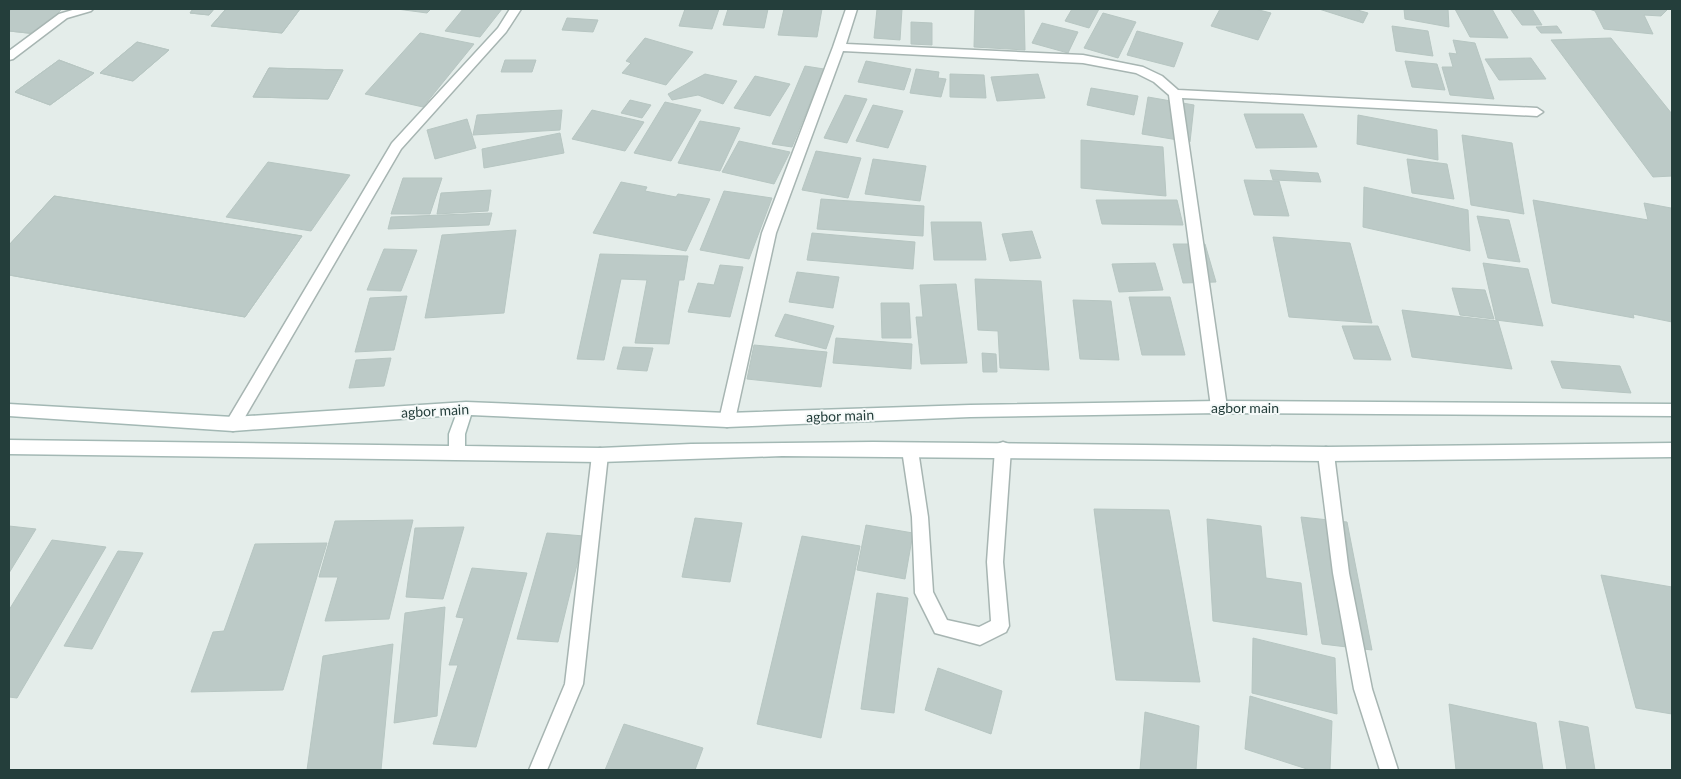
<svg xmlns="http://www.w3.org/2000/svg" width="1681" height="779" font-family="Lato,sans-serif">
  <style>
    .building { fill: #bccac7; stroke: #b7c6c2 }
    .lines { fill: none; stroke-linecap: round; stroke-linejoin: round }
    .lane-casing { stroke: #a7b5b2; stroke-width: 3 }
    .street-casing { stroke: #a7b5b2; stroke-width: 3 }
    .secondary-casing { stroke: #a3b8b4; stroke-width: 3 }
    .lane { fill: #fff; fill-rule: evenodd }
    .street { fill: #fff; fill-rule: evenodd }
    .secondary { fill: #fff; fill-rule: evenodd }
    .labels { text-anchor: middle; stroke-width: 4; stroke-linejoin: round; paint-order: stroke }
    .street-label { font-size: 14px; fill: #243e3b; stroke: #f4f9f8 }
  </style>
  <rect width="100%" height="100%" fill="#e4edea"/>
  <!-- building -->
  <path class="building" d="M12 9H62L37 34 9 31V11Z
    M12 9H62L37 34 9 31V11Z
    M193 9H214L209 15 190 13Z
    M193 9H214L209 15 190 13Z
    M226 9H300L282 33 211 26Z
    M226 9H300L282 33 211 26Z
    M397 9H431L427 13Z
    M463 9H502L480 37 445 31Z
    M685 9H719L712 29 679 26Z
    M728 9H768L764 28 723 25Z
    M784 9H822L817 37 778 35Z
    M877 9H902L900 40 874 38Z
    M975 9H1024L1025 50 974 47Z
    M1072 9H1099L1089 28 1065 21Z
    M1220 9H1255L1271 13 1258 40 1211 26Z
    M1319 9H1354L1368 13 1363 23Z
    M1404 9H1448L1449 27 1405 19Z
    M1455 9H1492L1508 38 1470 37Z
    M1532 9 1542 25H1522L1511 10Z
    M1589 9H1668L1661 16 1644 15 1653 34 1604 29 1595 11Z
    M1103 13 1136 22 1118 58 1084 48Z
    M567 18 598 20 593 32 562 30Z
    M911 22 932 23V45L911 44Z
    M1042 23 1078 32 1068 53 1032 43Z
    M1392 26 1428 31 1433 56 1396 51Z
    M1557 26 1562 33H1541L1536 27Z
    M1137 31 1183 43 1174 67 1127 55Z
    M420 33 474 44 423 107 365 94Z
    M645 38 693 52 666 85 622 73 631 63 626 61Z
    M1611 38 1672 114V176L1653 177 1551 40Z
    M1453 40 1475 43 1494 99 1450 95 1442 67H1453L1449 53 1457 54Z
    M137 42 169 50 133 81 100 73Z
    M137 42 169 50 133 81 100 73Z
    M1531 58 1546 79 1499 80 1485 59Z
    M59 60 94 73 50 105 15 92Z
    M59 60 94 73 50 105 15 92Z
    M505 60H536L532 72H501Z
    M866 61 911 69 904 90 858 82Z
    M1405 61 1437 64 1445 90 1412 87Z
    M805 66 824 69 792 147 772 144Z
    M269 68 343 70 328 99 253 97Z
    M269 68 343 70 328 99 253 97Z
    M916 69 939 72 938 78 946 79 941 97 910 93Z
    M705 74 737 81 723 104 698 95 672 100 668 94Z
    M950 74 984 75 986 98 950 97Z
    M1038 74 1045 98 997 101 991 77Z
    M755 76 790 84 770 116 734 108Z
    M1091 88 1138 96 1134 115 1087 105Z
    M845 95 867 99 847 143 824 138Z
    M1148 97 1194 105 1190 142 1142 134Z
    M630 100 651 105 642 118 621 113Z
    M665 102 701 110 671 161 634 153Z
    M873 105 903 111 888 148 856 141Z
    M562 110 560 130 473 135 477 115Z
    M592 110 644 122 625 151 572 139Z
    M1244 114H1303L1317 147 1256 148Z
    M1358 115 1437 130 1438 160 1357 144Z
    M467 119 476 148 435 159 427 130Z
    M700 121 740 128 720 171 678 163Z
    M560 133 564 153 484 168 482 149Z
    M1462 135 1512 143 1524 214 1471 205Z
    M1081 140 1163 147 1166 196 1081 188Z
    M739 141 790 152 774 184 722 172Z
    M816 151 861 158 848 198 802 190Z
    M873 159 926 166 920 201 865 194Z
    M1407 159 1447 164 1454 199 1412 193Z
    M268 162 350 175 311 231 226 217Z
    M1270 170 1318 173 1321 182 1273 180Z
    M403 178H442L430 214H391Z
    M1244 180 1279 181 1289 216 1254 215Z
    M621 182 647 187 645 191 676 197 678 194 710 199 686 251 593 233Z
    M1364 187 1468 210 1470 251 1363 227Z
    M491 190 488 211 437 214 441 193Z
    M724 191 772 198 749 259 700 250Z
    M54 196 302 236 245 317 9 275V245Z
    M54 196 302 236 245 317 9 275V245Z
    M821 199 924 206 923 236 817 229Z
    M1096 200H1177L1183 225 1102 224Z
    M1533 200 1648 220 1644 203 1671 208 1672 213V322L1633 314 1634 318 1552 303Z
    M492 213 489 225 388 229 391 217Z
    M1477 216 1509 220 1520 262 1488 258Z
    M931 222H981L986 260H934Z
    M516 230 504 313 425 318 442 235Z
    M1032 231 1041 258 1010 261 1002 234Z
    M812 233 915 242 913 269 807 260Z
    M1273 237 1350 243 1372 323 1289 317Z
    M1173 244H1205L1216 282 1183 283Z
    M384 249 417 250 401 291 367 290Z
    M600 254 688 256 684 280H679L669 344 635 343 647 280 621 279 604 360 577 359Z
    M1155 263 1163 290 1119 292 1112 264Z
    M1483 263 1528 269 1543 326 1496 320Z
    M720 265 743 267 730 317 688 312 698 283 714 285Z
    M797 272 839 277 833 308 789 302Z
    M975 279 1041 281 1049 370 1000 368 998 331 978 330Z
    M956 284 967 363 921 364 916 317H923L920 285Z
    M1452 288 1485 290 1494 319 1460 315Z
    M407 296 394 350 355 352 370 298Z
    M1129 297H1170L1185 355H1142Z
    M1073 300 1111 301 1119 360 1080 359Z
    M881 303H909L911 338H882Z
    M1402 310 1498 321 1512 369 1412 357Z
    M785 314 834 326 826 349 775 336Z
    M1342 326H1378L1391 360 1354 359Z
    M836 338 912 344 911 369 833 363Z
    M754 345 827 352 821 387 747 379Z
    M623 347 653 348 647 371 617 369Z
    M982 353 996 354 997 372H983Z
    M391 358 384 386 349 388 356 360Z
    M1551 361 1620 366 1631 393 1562 388Z
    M1094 509 1169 510 1200 682 1116 680Z
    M1301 517 1347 522 1372 650 1322 644Z
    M695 518 742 523 730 582 682 577Z
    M1207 519 1261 526 1266 578 1301 583 1307 635 1213 621Z
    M413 520 389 619 325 621 338 577H319L335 521Z
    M866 525 913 533 905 579 857 570Z
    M9 526 36 529 9 573Z
    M464 527 443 599 406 597 415 528Z
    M547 533 584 536 558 642 517 639Z
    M802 536 860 546 821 738 757 724Z
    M52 540 106 547 17 698 9 697V610Z
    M327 543 283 690 191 692 213 632 224 631 255 544Z
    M118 551 143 553 92 649 64 646Z
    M472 568 527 573 476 747 433 744 458 665H449L464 618 456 617Z
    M1601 575 1672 587V714L1636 708Z
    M877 593 908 598 894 713 861 709Z
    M445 607 437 716 394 723 405 613Z
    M1253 638 1335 658 1337 714 1252 693Z
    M393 644 381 770H307L323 656Z
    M938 668 1002 691 991 734 925 710Z
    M1250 696 1332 721 1330 770H1310L1245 749Z
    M1449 704 1536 723 1543 770H1456Z
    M1145 712 1199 726 1196 770H1140Z
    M1559 721 1588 727 1595 770H1567Z
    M624 724 703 748 695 770H605Z"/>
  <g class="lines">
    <!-- lane casing -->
    <g class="lane-casing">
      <path id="lane" d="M1003 442 1009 444 1011 449 1003 562 1009 626 1006 632 980 645 935 633 915 593 912 517 902 450 904 445 910 443 916 445 918 450 928 517 933 592 947 620 979 627 991 621 987 562 995 449 997 444Z"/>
    </g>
    <!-- street casing -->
    <g class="street-casing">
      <path id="street" d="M76 9H93L91 11 67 18 13 59 9 60V51L59 14Z
        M510 9H521L506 32 401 149 238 429 233 431 228 429 225 424 228 419 392 143 498 28Z
        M846 9H857L846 44 1083 55 1143 67 1162 76 1178 90 1537 108 1543 112 1537 116 1182 98 1227 407 1224 412 1219 413 1214 412 1211 407 1169 95 1154 82 1136 73 1083 63 843 51 776 233 735 420 732 425 727 427 722 425 719 420 762 233 833 47Z
        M1326 447 1332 449 1334 454 1349 573 1372 689 1398 770H1380L1354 689 1333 573 1318 454 1320 449Z
        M600 448 606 450 608 455 583 684 547 770H529L565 684 592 455 594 450Z"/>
    </g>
    <!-- secondary casing -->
    <g class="secondary-casing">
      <path id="secondary" d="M1219 401 1672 404V416L1219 413 970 417 727 427 471 415 465 434V446L600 448 691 444 873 442 1327 447 1672 443V457L1327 461 782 456 600 462 9 454V440L449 446V434L456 415 233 431 9 416V404L233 417 466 402 727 413 970 405Z"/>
    </g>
    <!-- lane -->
    <use href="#lane" class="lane"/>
    <!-- street -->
    <use href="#street" class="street"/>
    <!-- secondary -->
    <use href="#secondary" class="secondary"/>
  </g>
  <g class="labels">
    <!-- street labels -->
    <g class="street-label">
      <text x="1245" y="413">agbor main</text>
      <text transform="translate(435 411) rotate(-3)" y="5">agbor main</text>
      <text transform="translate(840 416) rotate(-2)" y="5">agbor main</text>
    </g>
  </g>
  <!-- border -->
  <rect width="1681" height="779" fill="none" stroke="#243e3b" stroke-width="20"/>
</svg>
